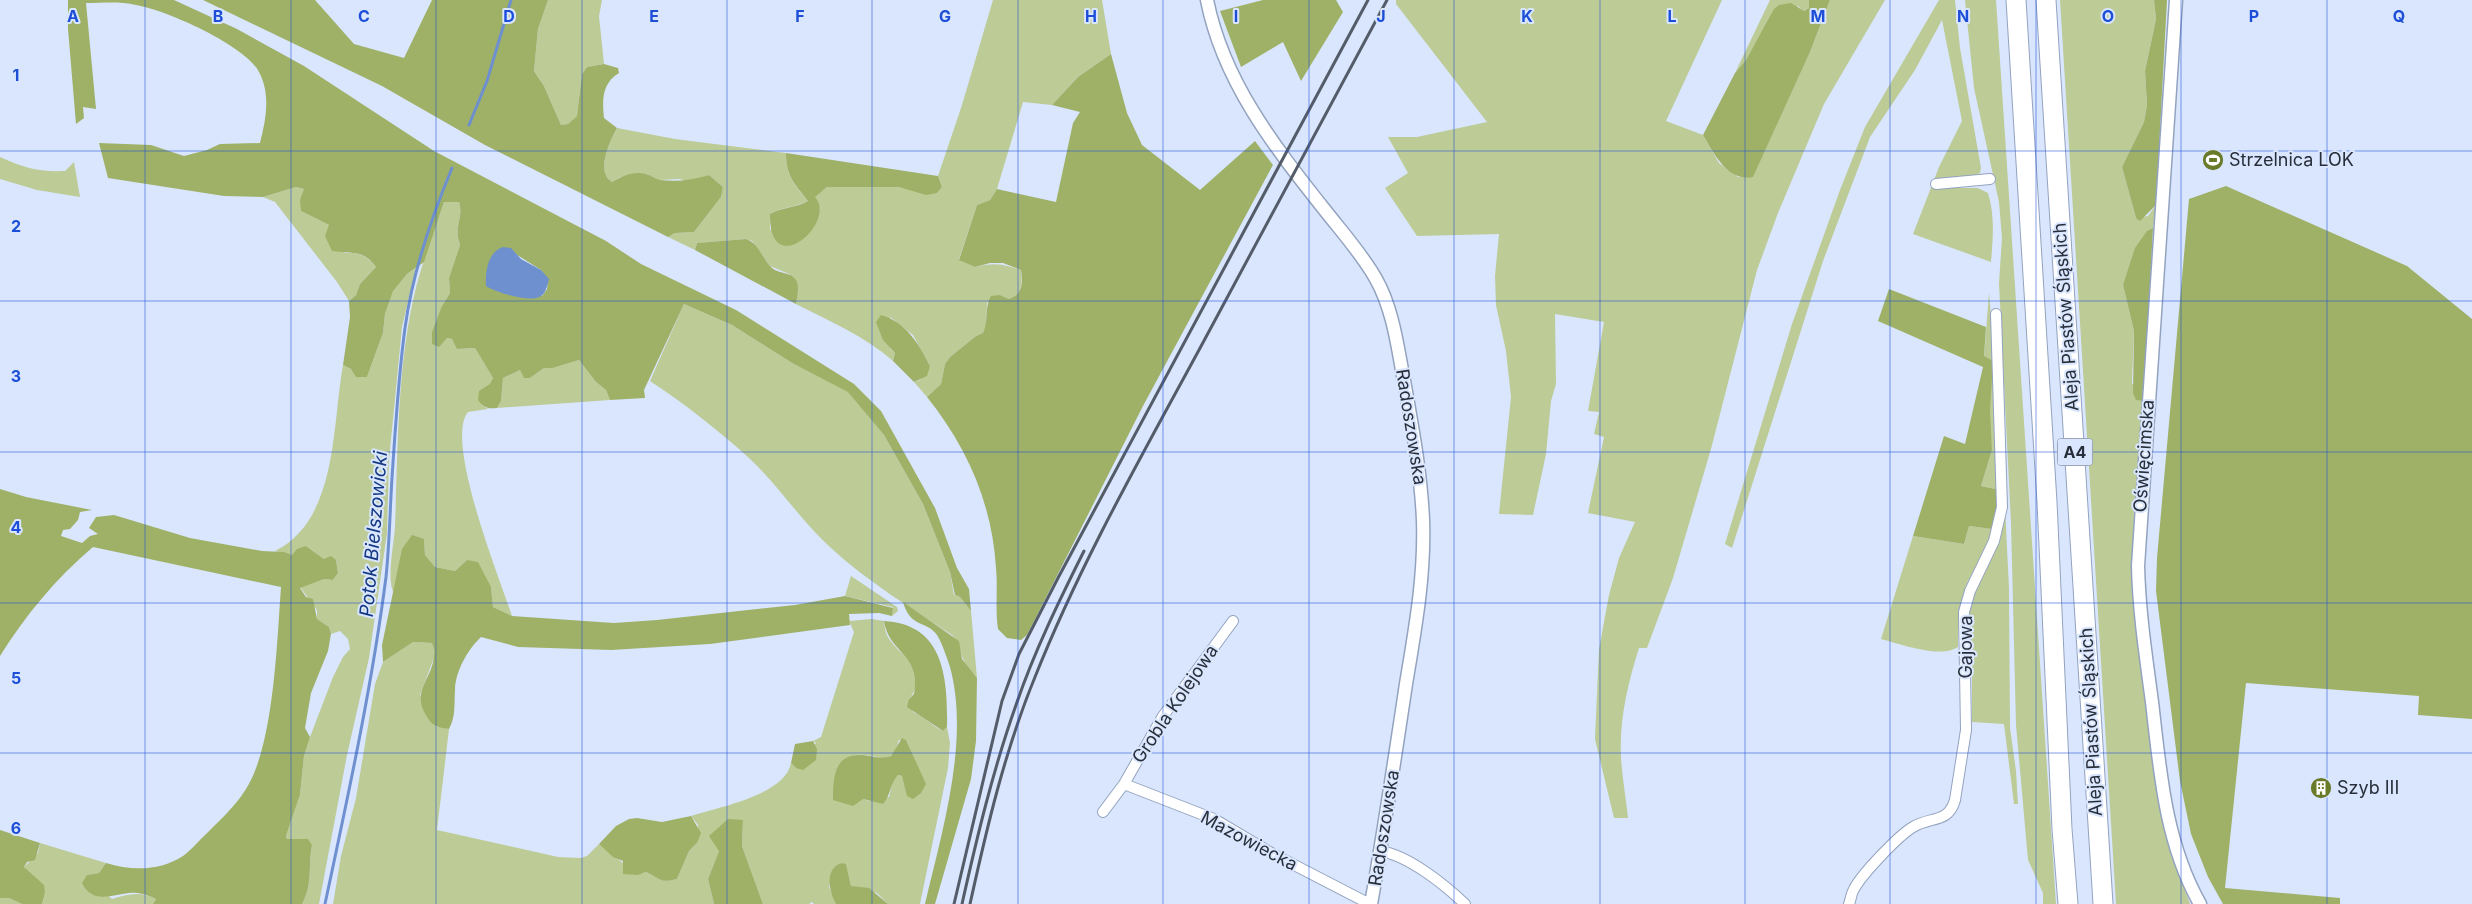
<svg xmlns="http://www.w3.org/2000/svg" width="2472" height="904" font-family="Inter,sans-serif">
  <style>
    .green { fill: #bdcb96; fill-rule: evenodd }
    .forest { fill: #9fb167; fill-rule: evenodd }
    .water { fill: #6e90ce }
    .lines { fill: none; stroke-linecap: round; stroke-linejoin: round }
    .stream { stroke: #6e90ce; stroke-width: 3 }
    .minor-casing { stroke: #93a3bf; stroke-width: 12 }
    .tertiary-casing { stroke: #93a3bf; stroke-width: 15 }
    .motorway-casing { stroke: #93a3bf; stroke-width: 21 }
    .minor { stroke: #fff; stroke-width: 10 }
    .tertiary { stroke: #fff; stroke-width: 12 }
    .motorway { stroke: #fff; stroke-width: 19 }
    .rail { stroke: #545c6a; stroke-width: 3 }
    .grid { fill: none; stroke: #1d4ed8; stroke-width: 1; stroke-opacity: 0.55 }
    .labels { text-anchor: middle; stroke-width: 4; stroke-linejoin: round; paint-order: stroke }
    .shield { fill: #d9e6fe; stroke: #5d6675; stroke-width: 1 }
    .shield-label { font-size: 16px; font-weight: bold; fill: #282f3a }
    .poi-label { font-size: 18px; fill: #282f3a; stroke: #d9e6fe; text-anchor: start }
    .street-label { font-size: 18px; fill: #282f3a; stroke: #d9e6fe }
    .water-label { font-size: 19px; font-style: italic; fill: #143881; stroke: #d9e6fe }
    .grid-label { font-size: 16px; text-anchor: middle; font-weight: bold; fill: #1d4ed8; stroke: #d9e6fe; stroke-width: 4; stroke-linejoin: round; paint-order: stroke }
  </style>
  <rect width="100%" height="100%" fill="#d9e6fe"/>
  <!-- green -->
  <path class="green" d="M548 0H602L599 16 604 64 587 67 582 74 577 116 568 124 561 125 544 86 534 71 538 29Z
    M993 0H1102L1111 54 1078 77 1052 105 1023 102 997 189 990 200 977 205 959 259 975 267C993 262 1004 264 1021 270 1022 283 1023 294 1009 299L1000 295 987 303 986 327 983 333 976 336 950 357 945 364 941 384 927 397 914 382 920 380 930 366 913 335 890 317V348L895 353 893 361C865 336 829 321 796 304L798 289 789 274 770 266 752 241 746 239 697 243 695 250 668 237 675 233 694 232 721 197 723 187 709 175 688 182 680 179 658 180 647 174 620 177 612 182C595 172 610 142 617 128L675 139 786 153C786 176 794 184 808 201 796 207 782 207 770 214V230L827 187H899L937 193 942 187 938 176 962 105Z
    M1396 0H1722L1666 121 1703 135 1719 163 1738 177 1753 176 1810 52 1830 0H1885L1824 104 1778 213 1757 270 1711 449 1673 578 1647 648H1639C1628 683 1619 720 1621 757 1622 777 1626 798 1628 818H1614L1595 739 1599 649 1609 595 1619 558 1635 522 1588 513 1604 437 1594 434 1599 412 1588 411 1604 322 1555 314 1556 384 1551 401 1546 454 1533 515 1499 514 1511 397 1506 351 1496 305 1495 276 1499 234 1417 236 1385 188 1408 173 1388 137H1417L1487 122 1396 4Z
    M1770 0H1809V8L1803 11 1798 6 1766 25 1746 60 1735 73Z
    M1939 0H1955L1960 48 1981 168 1980 173 1942 188H1978L1988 193C1995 216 1993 238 1991 262L1913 234 1939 167 1962 121 1942 20 1915 70 1870 137 1823 261 1732 548 1725 544 1792 324 1840 190 1865 127Z
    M1965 0H1996L2056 904H2043V893L2028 860 2016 725 2011 523 1999 283 2002 238 1999 202 1974 88Z
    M2060 0H2154L2156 19 2145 71 2147 105 2144 122 2122 167 2136 218 2148 216 2156 205 2153 228 2147 232 2123 285 2134 331 2132 383 2144 401 2134 512 2132 580 2159 802 2171 853 2190 904H2116Z
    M0 157C25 168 37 172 65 171L74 162 80 197 37 190 0 179Z
    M296 187 304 189 301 211 329 225 345 253C359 252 367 256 376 267L360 284 356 295 349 301 337 282 275 202 263 197Z
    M451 201 459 202C464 220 453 226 460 245L449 278 450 293 442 306 446 338 452 339 458 349 475 348 493 378 482 405 488 409 468 412C444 441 500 579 512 616L493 607 491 587 467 560 455 571 435 567 425 555 424 539 396 583 394 593C386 580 394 544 395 526 398 450 397 371 414 296 421 264 434 233 444 202Z
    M416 268 402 327 389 460 387 533 369 658 347 755 319 904H302C313 885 308 865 312 845L287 839 286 836 300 795 304 756 310 737 333 677 343 657 350 649 348 639 340 631 331 634 329 627 317 619V610L300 587 324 579 333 580 338 573 336 560 324 559 306 546 292 555 275 551C338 520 332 425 343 365L367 377 383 333 385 314 393 290 407 274Z
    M1989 293 1995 360 2000 490 1981 486 1992 450 1984 357Z
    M684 304 732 325 792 363 848 391 884 435 923 504 950 572 954 595 960 597 971 611 977 678C973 672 967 668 964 661 959 651 961 643 952 635 911 608 868 582 831 548 801 521 779 486 749 458 718 430 685 404 650 381Z
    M579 360 596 382 606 390 610 400 497 408 501 401 503 378 520 370 530 378 544 368H553Z
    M2005 507 2009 588 2010 728 2016 771 2018 804H2014L2004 724 1972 722V660L1968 629 1971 600 1994 553Z
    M1969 526 1992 529C1988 551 1978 562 1968 581 1959 600 1958 626 1958 647 1941 659 1900 644 1881 639L1913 536 1964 544Z
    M851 576 897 607 898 611 892 616 893 607 845 596Z
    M872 619 884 621C885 628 885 634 890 640 902 657 913 657 915 681 916 689 914 693 909 699L913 712C925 717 932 726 943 731L947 727 950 743 948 768 920 904H888L877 893 851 886 846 865 842 863 829 886 836 904H814L812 902 809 904H763L742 846 743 820 719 851 708 879 714 904H333L341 856 356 798 375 684 383 662 413 642 432 643 435 655 420 695 437 727 449 729 437 830 558 857 581 858 587 856 599 844 638 875 646 872C660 878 659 884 677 879L689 851 697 843 698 825 691 816C719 807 785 795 791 763L796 768 816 743 813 741 821 737 854 632 849 621ZM899 740H906L925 784 898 775 893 780 889 797 869 801 863 799 843 760C848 758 853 755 858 755 879 753 890 770 899 740Z
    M40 843 106 863 99 873 87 875 112 899C128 894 141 891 156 899L153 904H42L45 893 24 867 38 853Z
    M0 898H9L22 904H0Z"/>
  <!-- forest -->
  <path class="forest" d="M68 0H174L237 29 304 66 434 151 606 241 641 264 736 310 854 384 881 411 935 508 957 568 969 589 971 611 960 597 955 595 950 572 923 504 884 435 848 392 792 363 732 325 684 304 644 390 645 398 610 400 606 390 596 382 579 360 553 368H544L530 378H524L520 370 503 378 501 401 497 408C488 409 484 408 478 400L479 391 490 384 493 378 475 348 457 349 452 339 447 338 439 347 432 344V332L442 306 450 293 449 278 460 245C453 226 464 219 459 202H444L424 262 407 274 393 291 385 314 383 333 367 377H356L351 369 343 365 350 317 349 301 356 295 360 284 376 267C363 249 352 254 332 251L325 236 329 225 301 211 300 200 304 189 296 187 263 197 224 196 108 178 99 143 151 145 184 156 207 150 220 144 260 143C266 119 271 95 259 72 245 45 166 10 136 5 120 1 102 3 86 3L96 109 83 107 84 118 76 124 68 29ZM514 253 541 270 548 280 547 289 542 296H516L493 289Z
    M203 0H315L354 44 404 58 432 0H548L538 29 534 71 544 86 561 125 568 124 577 116 582 74 587 67 604 64 618 68 619 73C602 83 602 100 604 118L617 128C610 141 595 172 612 182 622 176 634 171 646 174 651 175 655 179 660 180 678 182 692 180 709 175L723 187 721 197 694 232 675 233 668 237 485 145 382 86Z
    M1263 0H1336L1343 12 1301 81 1283 42 1241 67 1220 11Z
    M1809 0H1830L1810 52 1753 177C1728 182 1714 154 1703 135L1735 73 1746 60 1774 9 1779 5 1791 3 1804 11 1809 8Z
    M2154 0H2167L2156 205 2140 221 2136 218 2122 167 2144 122 2147 105 2145 71 2156 19Z
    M1111 54 1127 113 1142 145 1200 190 1255 141 1273 165 1143 406 1027 635 1021 640 1007 638 998 629C995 609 998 589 996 568 992 503 967 447 927 397L941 384 945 364 950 357 976 336 983 333C989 321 984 308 991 296L1000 295 1009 299C1023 294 1023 282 1021 270L1003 263H990L975 267 959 260 977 205 990 200 997 189 1056 202 1073 123 1080 112 1052 105 1078 77Z
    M786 153 938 176 942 187 937 193 926 195 899 187H827L815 197C838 222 769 283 770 214 782 207 796 208 808 201 794 183 786 176 786 153Z
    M2226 186 2407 266 2472 319V719L2418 715 2419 696 2246 683 2225 888 2340 898V904H2223L2208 877 2191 834 2180 781 2156 591 2157 558 2189 199Z
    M2153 228 2144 401 2136 400 2133 393 2134 331 2123 285 2135 248 2147 231Z
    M746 239C759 243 762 259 772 268 779 274 791 272 796 280 800 287 797 297 796 304L695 250 697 243Z
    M1889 289 1986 327 1984 356 1993 361 1990 410 1992 450 1981 486 2000 490 1992 529 1969 526 1964 544 1913 536 1944 436 1965 444 1983 367 1878 321Z
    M881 315C906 322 919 344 930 366L927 376 914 382 893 361 895 353 883 340 876 322Z
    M0 489 26 497 92 510 80 512 78 520 70 529 63 530 61 536 82 543 90 536 98 534 89 528 96 517 114 515 190 538 262 551 284 552 292 555 297 549 306 546 324 559 331 556 336 560 338 573 333 580 324 579 300 588 306 597 313 599 317 619 329 627 331 634 328 651 311 693 305 728 310 737 304 756 300 795 286 836 287 839H308L312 845C308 865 313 885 302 904H153L156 899C148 895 138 892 129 893 111 895 92 904 82 883L87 875 99 873 106 863C132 871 160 871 183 856 190 851 197 843 203 837 218 822 234 808 246 789 274 745 277 641 281 587L93 547C56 578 25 616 0 656Z
    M412 535 424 539 425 555 435 567 455 571 467 560 478 562 491 587 493 607 512 616 614 623 657 620 795 605 845 596 893 608 892 616 879 613 849 614 850 625 710 644 611 650 518 647 481 637C468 649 455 672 455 690 454 705 456 716 449 729 439 728 432 726 427 717 410 691 433 679 434 655 435 651 433 647 432 643L413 642 383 662 382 645 402 549Z
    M903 602 959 641 962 659 977 678 976 741 971 779 935 904H925C942 831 970 741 950 667 947 658 942 643 937 635 925 619 911 629 903 602Z
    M884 621C944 624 948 678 947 727L943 731 907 707 909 699 914 694C921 653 889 654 884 621Z
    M902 738 906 740 926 784 921 793 913 799 907 796 902 776 898 775C890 783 891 795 883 804L863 799 853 806 833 800C833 781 833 754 860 755 872 755 879 760 891 756Z
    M813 741 817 749 816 760 803 770 796 768 791 763 795 744Z
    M691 816 701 833 697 843 689 851 677 879C659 884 660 878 646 872L638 875 623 874V861L613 857 599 844 616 826 629 819 637 818 662 822Z
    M728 819 743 820 742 846 763 904H714L708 879 719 851 709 836Z
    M0 830 40 843 35 860 27 862 24 867 44 885 45 893 42 904H22L9 898H0Z
    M842 863 846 864 851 886 869 888 888 904H836C829 892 824 868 842 863Z"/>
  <!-- water -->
  <path class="water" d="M503 247 511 248 521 259 541 270 549 279C547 287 545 297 536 298 525 301 495 292 486 286 485 271 488 252 503 247Z"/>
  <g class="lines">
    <!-- stream -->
    <path class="stream" d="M469 125 487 81 511 0
      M325 904C348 796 372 686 386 577 390 539 390 501 393 463 396 418 399 372 405 328 412 276 432 216 452 168"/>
    <!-- minor casing -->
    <g class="minor-casing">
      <path id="minor" d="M1936 184 1990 179
        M1124 784 1214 819 1273 854 1364 901 1372 902
        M1103 812 1124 784 1163 716 1233 621
        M1380 851C1408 855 1445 885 1465 904
        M1849 904C1851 899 1851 894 1854 889 1862 874 1898 836 1913 827 1931 816 1948 824 1955 800L1966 730 1964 612 1970 591 1994 541 2002 507 1996 314"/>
    </g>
    <!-- tertiary casing -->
    <g class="tertiary-casing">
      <path id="tertiary" d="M1207 0C1223 81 1274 146 1324 209 1342 232 1362 254 1376 279 1394 311 1398 351 1405 386 1413 431 1421 475 1423 520 1425 576 1415 630 1406 684 1395 757 1384 831 1371 904
        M2176 0 2138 566C2139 611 2146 657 2152 702 2160 771 2165 842 2200 904"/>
    </g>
    <!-- motorway casing -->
    <g class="motorway-casing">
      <path id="motorway" d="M2016 0 2047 502 2062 829 2068 904
        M2046 0 2103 904"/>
    </g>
    <!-- minor -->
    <use href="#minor" class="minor"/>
    <!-- tertiary -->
    <use href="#tertiary" class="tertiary"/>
    <!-- motorway -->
    <use href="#motorway" class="motorway"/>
    <!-- rail -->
    <path class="rail" d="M954 904 1002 701 1019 654 1058 578 1368 0
      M962 904C977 837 993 770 1016 705 1034 652 1059 601 1084 551
      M970 904C987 827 1005 750 1035 677 1080 564 1141 457 1199 350 1262 233 1324 116 1387 0"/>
  </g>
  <!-- grid -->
  <path class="grid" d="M145 0V904M291 0V904M436 0V904M582 0V904M727 0V904M872 0V904M1018 0V904M1163 0V904M1309 0V904M1454 0V904M1600 0V904M1745 0V904M1890 0V904M2036 0V904M2181 0V904M2327 0V904M0 151H2472M0 301H2472M0 452H2472M0 603H2472M0 753H2472"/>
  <!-- icons -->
  <defs>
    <g id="stadium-disc" transform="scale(1.125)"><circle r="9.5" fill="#697a28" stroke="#d9e6fe"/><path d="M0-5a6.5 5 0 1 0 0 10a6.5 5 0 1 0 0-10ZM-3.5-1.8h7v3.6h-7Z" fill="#fff"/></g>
    <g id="building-disc" transform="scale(1.125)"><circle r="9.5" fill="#697a28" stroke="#d9e6fe"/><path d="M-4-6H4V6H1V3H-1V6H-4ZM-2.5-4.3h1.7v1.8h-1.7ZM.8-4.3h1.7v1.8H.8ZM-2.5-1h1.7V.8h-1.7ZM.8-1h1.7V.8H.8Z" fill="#fff"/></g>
  </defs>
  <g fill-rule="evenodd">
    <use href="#stadium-disc" x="2213" y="160"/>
    <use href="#building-disc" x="2321" y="788"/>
  </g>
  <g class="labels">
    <!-- shield labels -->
    <rect class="shield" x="2057.5" y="438.5" width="35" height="27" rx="4"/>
    <g class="shield-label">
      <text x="2075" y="458">A4</text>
    </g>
    <!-- poi labels -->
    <g class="poi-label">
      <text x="2229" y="166">Strzelnica LOK</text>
      <text x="2337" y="794">Szyb III</text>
    </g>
    <!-- street labels -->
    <g class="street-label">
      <text transform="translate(2066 317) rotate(-94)" y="6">Aleja Piastów Śląskich</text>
      <text transform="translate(1411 427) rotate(81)" y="6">Radoszowska</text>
      <text transform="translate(2144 456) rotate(-86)" y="6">Oświęcimska</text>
      <text transform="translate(1966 647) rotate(-90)" y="6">Gajowa</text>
      <text transform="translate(1175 704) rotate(-56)" y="6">Grobla Kolejowa</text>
      <text transform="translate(2091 722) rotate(-93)" y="6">Aleja Piastów Śląskich</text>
      <text transform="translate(1384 828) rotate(-81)" y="6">Radoszowska</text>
      <text transform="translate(1249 841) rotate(28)" y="6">Mazowiecka</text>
    </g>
    <!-- water labels -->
    <g class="water-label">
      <text transform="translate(373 534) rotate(-85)" y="7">Potok Bielszowicki</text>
    </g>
  </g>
  <g class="grid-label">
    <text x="73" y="22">A</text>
    <text x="218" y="22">B</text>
    <text x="364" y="22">C</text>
    <text x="509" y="22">D</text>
    <text x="654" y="22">E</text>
    <text x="800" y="22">F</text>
    <text x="945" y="22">G</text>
    <text x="1091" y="22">H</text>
    <text x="1236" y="22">I</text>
    <text x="1381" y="22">J</text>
    <text x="1527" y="22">K</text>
    <text x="1672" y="22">L</text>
    <text x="1818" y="22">M</text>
    <text x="1963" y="22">N</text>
    <text x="2108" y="22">O</text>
    <text x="2254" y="22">P</text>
    <text x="2399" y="22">Q</text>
    <text x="16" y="81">1</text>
    <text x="16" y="232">2</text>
    <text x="16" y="382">3</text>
    <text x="16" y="533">4</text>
    <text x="16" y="684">5</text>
    <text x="16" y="834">6</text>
  </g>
</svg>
